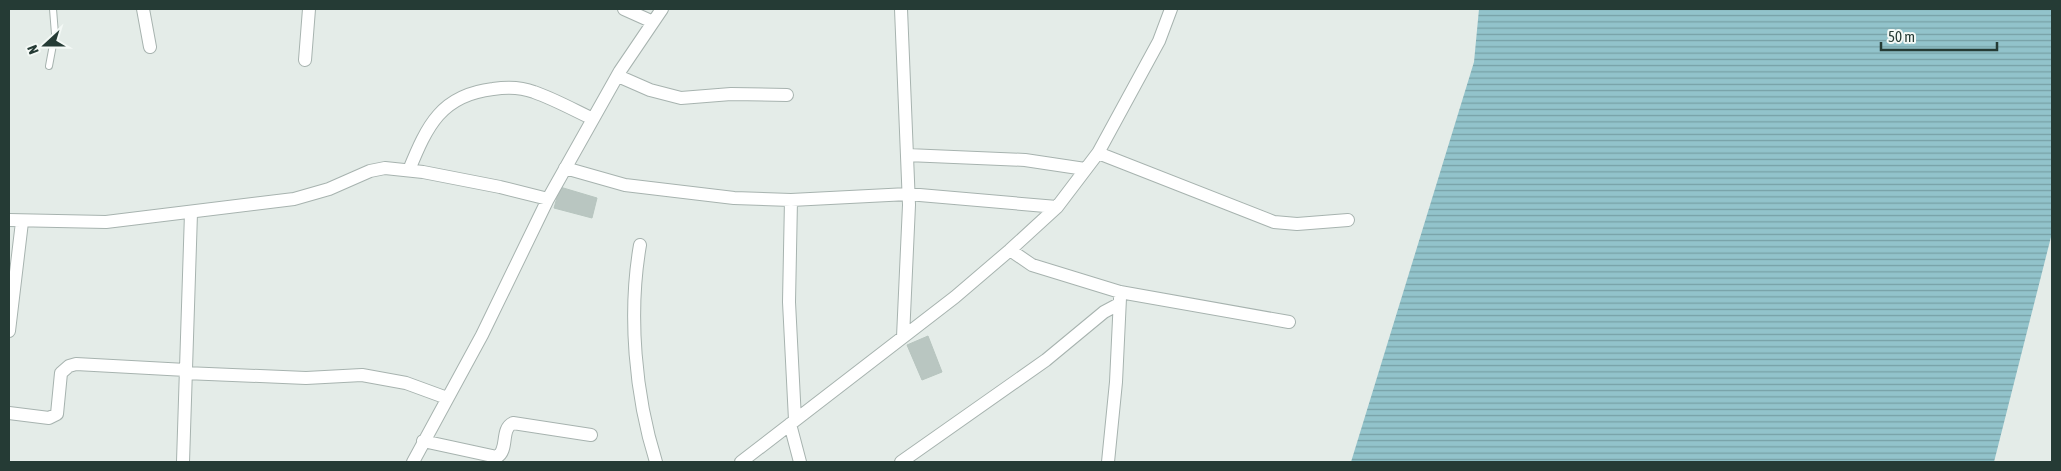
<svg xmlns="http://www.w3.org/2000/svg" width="2061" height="471" font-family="'Asap Condensed',sans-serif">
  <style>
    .water { fill: url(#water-rules) }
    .building { fill: #b9c6c1; stroke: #b7c5bf }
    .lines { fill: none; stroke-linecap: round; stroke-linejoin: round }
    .lane-casing { stroke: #a7b3af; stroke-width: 8 }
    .street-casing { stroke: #a7b3af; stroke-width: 14 }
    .lane { stroke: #fff; stroke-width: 6 }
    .street { stroke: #fff; stroke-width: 12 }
  </style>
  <defs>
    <pattern id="water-rules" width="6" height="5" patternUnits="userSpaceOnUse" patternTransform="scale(1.25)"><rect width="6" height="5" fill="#92c3cb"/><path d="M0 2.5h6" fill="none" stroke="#77a0a6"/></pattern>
  </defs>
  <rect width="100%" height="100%" fill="#e4ece8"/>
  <!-- water -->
  <path class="water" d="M1479 9H2052V233L1994 462H1351L1474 62Z"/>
  <!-- building -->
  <path class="building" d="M560 187 597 198 592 218 554 208Z
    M928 336 942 372 922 380 907 345Z"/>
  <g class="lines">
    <!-- lane casing -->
    <g class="lane-casing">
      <path id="lane" d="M49 66 55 34 53 9"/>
    </g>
    <!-- street casing -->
    <g class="street-casing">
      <path id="street" d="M143 9 150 47
        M624 9 653 22
        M901 9 909 205 903 337
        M305 60 309 9
        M618 76 650 90 681 98 731 94 787 95
        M1098 153 1274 222 1297 224 1348 220
        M907 155 1025 160 1085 169
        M565 168 625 185 734 198 791 200 908 194 1057 207
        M409 170C427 126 441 95 493 89 506 87 521 87 534 92 554 99 574 110 593 119
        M791 200 789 302 795 420
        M9 220 106 222 294 199 329 189 370 171 385 168 423 172 500 187 548 199
        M640 245C628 314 635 395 656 462
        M1010 250 1032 265 1120 292 1289 322
        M9 331 22 222
        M185 373 306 378 362 375 406 383 447 398
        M9 413 49 418 57 414 61 373 69 366 76 364 186 370
        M790 424 800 462
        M423 441 497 457C509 450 500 429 513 423L591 435
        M183 462 191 213
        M413 462 482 335 548 199 620 71 662 9
        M741 462 955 297 1010 250 1057 207 1098 153 1159 41 1171 9
        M901 462 1046 360 1104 312 1119 304
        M1108 462 1116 382 1120 298"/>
    </g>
    <!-- lane -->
    <use href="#lane" class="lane"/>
    <!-- street -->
    <use href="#street" class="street"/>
  </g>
  <!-- border -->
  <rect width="2061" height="471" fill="none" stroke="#253b35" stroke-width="20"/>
  <!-- north arrow -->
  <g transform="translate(45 45) rotate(249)" stroke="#f4f9f6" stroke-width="4" paint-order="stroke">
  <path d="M0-4L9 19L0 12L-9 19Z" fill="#253b35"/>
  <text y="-8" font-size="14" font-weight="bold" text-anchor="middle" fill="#253b35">N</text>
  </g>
  <!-- scale -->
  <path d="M1881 42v8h116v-8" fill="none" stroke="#253b35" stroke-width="2.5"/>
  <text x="1888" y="42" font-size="15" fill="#253b35" stroke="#f4f9f6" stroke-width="4" paint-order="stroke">50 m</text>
</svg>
